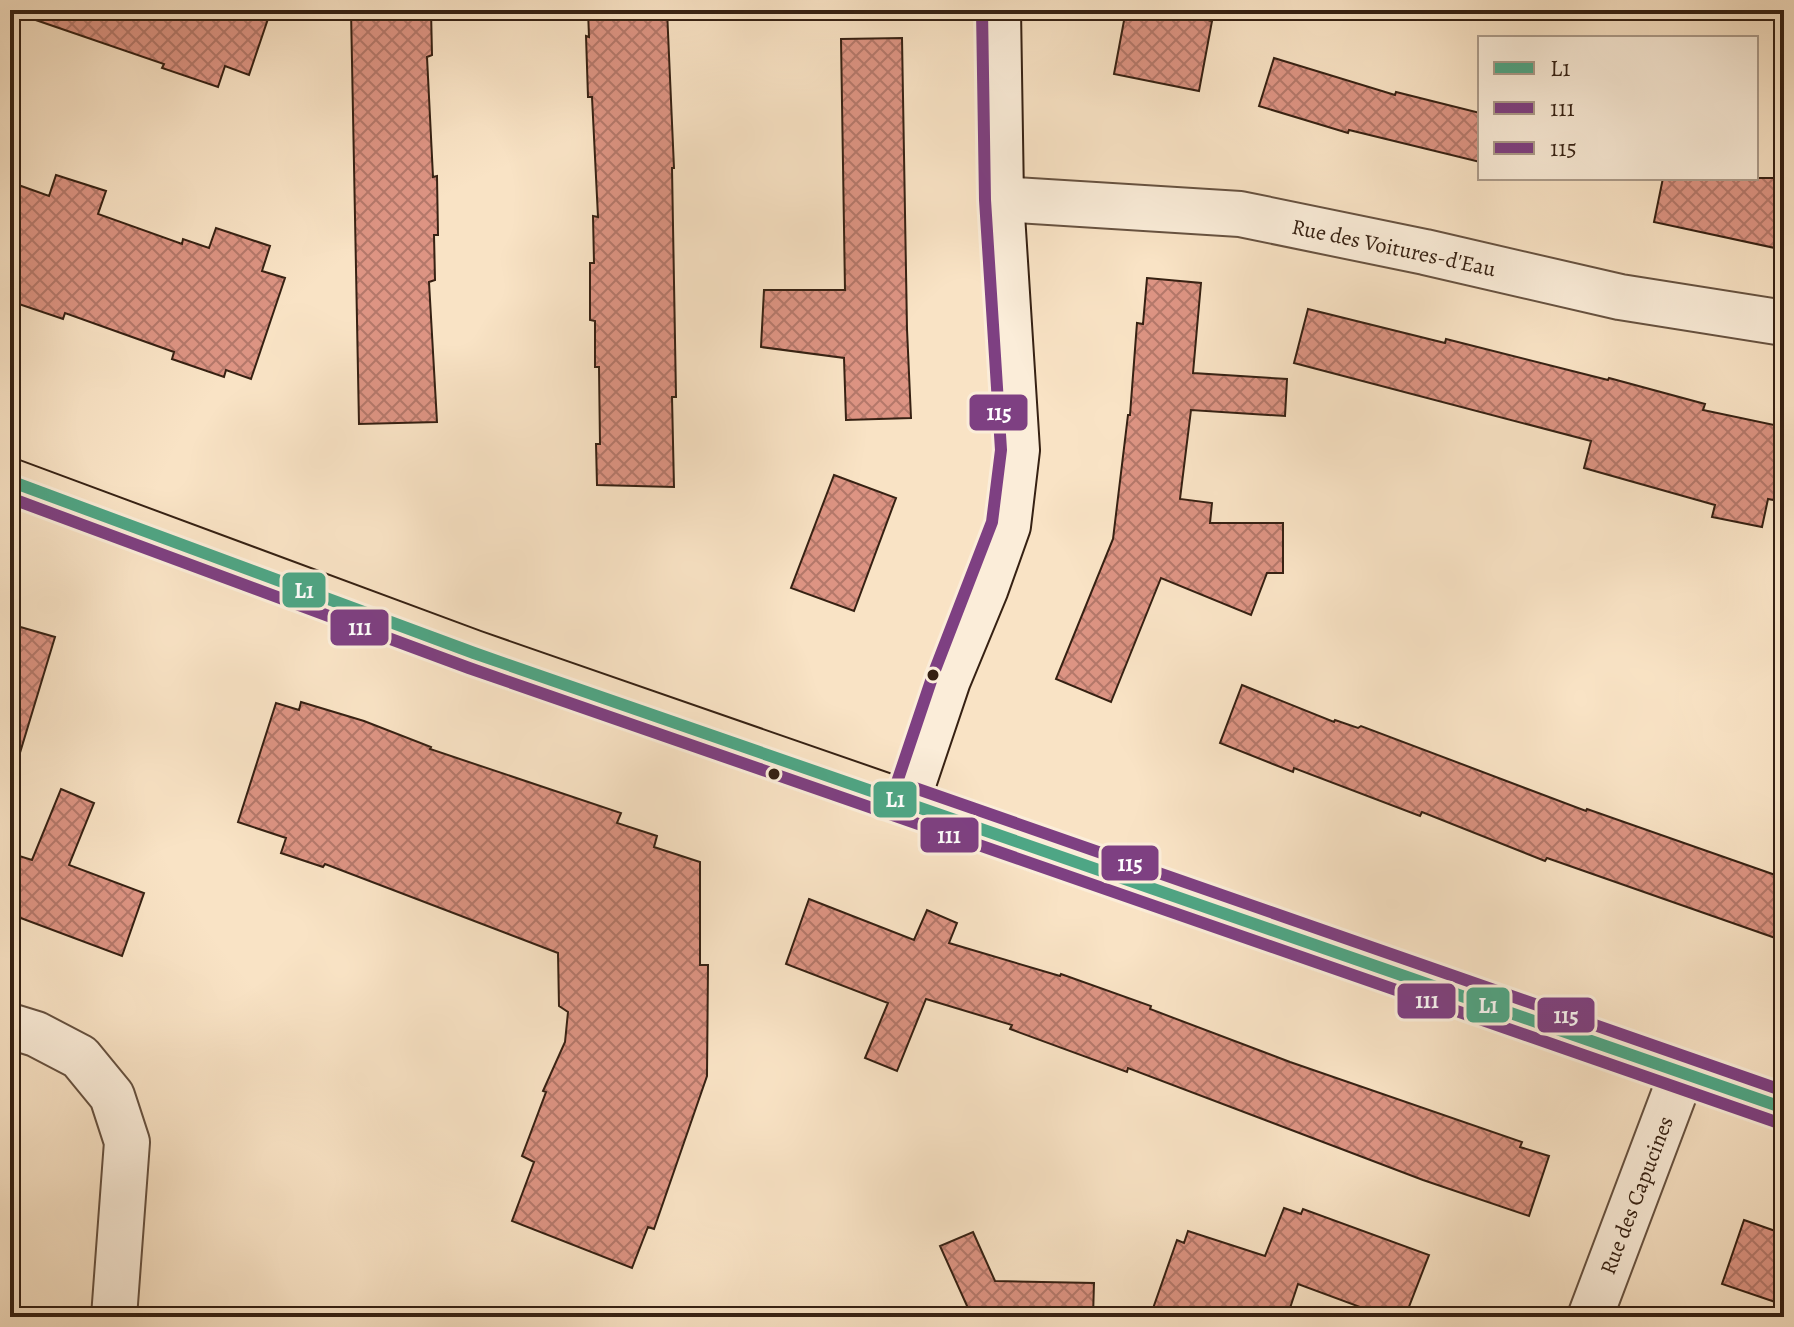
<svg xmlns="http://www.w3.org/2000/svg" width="1794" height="1327" font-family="Alegreya,serif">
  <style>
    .building { fill: url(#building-cross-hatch); stroke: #362113; stroke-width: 2 }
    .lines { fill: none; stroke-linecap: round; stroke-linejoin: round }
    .street-casing { stroke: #675240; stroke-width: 48 }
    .secondary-casing { stroke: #362113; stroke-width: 48 }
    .primary-casing { stroke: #362113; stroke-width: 48 }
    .street { stroke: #fbedd9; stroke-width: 44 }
    .secondary { stroke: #fbedd9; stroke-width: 44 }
    .primary { stroke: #f9e3c5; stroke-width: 44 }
    .bus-1-casing { stroke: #fbedd9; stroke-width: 18 }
    .bus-2-casing { stroke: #fbedd9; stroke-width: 18 }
    .bus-3-casing { stroke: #fbedd9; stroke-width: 18 }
    .bus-1 { stroke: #4ea685; stroke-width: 12 }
    .bus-2 { stroke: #7e4082; stroke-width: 12 }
    .bus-3 { stroke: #7e4082; stroke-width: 12 }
    .bus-dot { fill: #362113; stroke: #fbedd9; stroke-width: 3 }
    .labels { text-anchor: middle; stroke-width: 8; stroke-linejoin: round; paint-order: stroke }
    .street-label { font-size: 22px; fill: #362113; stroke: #fbedd9 }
    .line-badge { stroke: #fbedd9; stroke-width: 3 }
    .badge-label { font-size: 22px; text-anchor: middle; font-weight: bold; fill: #fff }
  </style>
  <defs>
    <pattern id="building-cross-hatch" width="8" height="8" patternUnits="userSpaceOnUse" patternTransform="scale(2)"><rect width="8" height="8" fill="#dd9483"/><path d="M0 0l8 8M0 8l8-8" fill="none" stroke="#b4786a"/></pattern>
  </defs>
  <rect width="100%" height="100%" fill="#f9e3c5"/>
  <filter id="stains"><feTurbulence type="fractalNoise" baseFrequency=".0025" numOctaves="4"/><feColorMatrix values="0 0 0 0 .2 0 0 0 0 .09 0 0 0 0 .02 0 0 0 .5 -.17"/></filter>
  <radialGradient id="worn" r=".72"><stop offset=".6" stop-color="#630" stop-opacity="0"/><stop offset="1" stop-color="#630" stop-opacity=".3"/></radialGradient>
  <!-- building -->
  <path class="building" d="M25 10H271L249 75 225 66 218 87 162 68 164 64 24 16Z
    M351 10H431L432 55 427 57 433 177 437 176 438 235H434L435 280 429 282 437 422 359 424Z
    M588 10H667L674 168H672L676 397H672L674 487 597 485 596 444H600L599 367H595V321L590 320V263H594L593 216 598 217 592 97H588L586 36 589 37Z
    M1126 10H1159L1212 21 1199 91 1114 74Z
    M902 38 907 329 911 418 846 420 844 358 761 347 764 290H845L841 39Z
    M1274 58 1395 95 1396 92 1480 113V162L1349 130 1348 133 1259 106Z
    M56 175 106 191 98 214 182 244 183 239 209 248 216 228 270 246 262 271 285 278 251 379 226 370 224 377 172 359 174 352 65 313 63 319 10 301V182L49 196Z
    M1663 178H1784V250L1654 222Z
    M1147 278 1201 283 1193 373 1287 379 1285 416 1191 410 1180 499 1212 503 1210 523H1283V573H1267L1251 615 1161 578 1111 702 1056 679 1113 539 1128 415H1130L1137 323 1143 324Z
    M1308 309 1445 343 1446 339 1608 380 1609 378 1705 404 1703 410 1784 427V502L1768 499 1762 527 1712 517 1715 505 1584 468 1591 441 1294 363Z
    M834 475 896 498 854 611 791 588Z
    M10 624 55 637 19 756 10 754Z
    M1242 685 1334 722 1335 720 1358 728 1361 726 1586 811 1587 809 1784 878V941L1547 858 1545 861 1422 812 1420 816 1294 768 1293 772 1220 743Z
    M301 702 364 721 431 747 430 749 621 813 617 823 657 836 654 847 700 862V965H708L707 1076 654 1229 648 1227 632 1268 512 1221 534 1162 522 1156 546 1092 543 1091 565 1042 568 1012 559 1006 558 953 325 864 323 867 281 853 286 838 238 822 276 703 299 710Z
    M61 789 94 803 69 865 144 893 122 956 10 914V853L32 860Z
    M809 899 914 940 927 910 957 923 949 943 1060 976 1061 974 1151 1006 1150 1009 1290 1062 1522 1142 1520 1147 1549 1156 1529 1216 1423 1180 1128 1068 1127 1072 1010 1029 1012 1025 926 999 897 1071 865 1058 888 1003 786 964Z
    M1284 1208 1301 1214 1303 1209 1429 1255 1405 1317H1360L1363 1308 1298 1284 1287 1317H1150L1177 1240 1184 1243 1188 1231 1265 1256Z
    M1744 1220 1784 1234V1305L1722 1284Z
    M973 1232 995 1281 1094 1283 1093 1317H972L940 1246Z"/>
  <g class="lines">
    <!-- street casing -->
    <g class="street-casing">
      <path id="street" d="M1001 199 1240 214 1425 252 1620 297 1784 323
        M10 1026 36 1034 80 1057 112 1096 127 1142 114 1317
        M1590 1317 1682 1073"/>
    </g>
    <!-- secondary casing -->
    <g class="secondary-casing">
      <path id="secondary" d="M907 802 948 680 986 588 1008 526 1017 450 1001 199 998 10"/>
    </g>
    <!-- primary casing -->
    <g class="primary-casing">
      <path id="primary" d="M10 481 474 653 1784 1108"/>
    </g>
    <!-- street -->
    <use href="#street" class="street"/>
    <!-- secondary -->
    <use href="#secondary" class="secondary"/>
    <!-- primary -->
    <use href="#primary" class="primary"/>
    <!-- bus-1 casing -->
    <g class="bus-1-casing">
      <path id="bus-1" d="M10 481 474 653 1784 1108"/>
    </g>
    <!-- bus-2 casing -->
    <g class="bus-2-casing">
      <path id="bus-2" d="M10 498 469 668 1779 1123"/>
    </g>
    <!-- bus-3 casing -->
    <g class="bus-3-casing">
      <path id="bus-3" d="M912 787 1784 1091
        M892 797 933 675 992 522 1001 450 985 200 982 10"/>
    </g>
    <!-- bus-1 -->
    <use href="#bus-1" class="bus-1"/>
    <!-- bus-2 -->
    <use href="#bus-2" class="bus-2"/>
    <!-- bus-3 -->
    <use href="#bus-3" class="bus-3"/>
  </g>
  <!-- markers -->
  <g class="bus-dot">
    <circle cx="933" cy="675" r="7"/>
    <circle cx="774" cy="774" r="7"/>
  </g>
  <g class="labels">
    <!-- street labels -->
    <g class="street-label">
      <text transform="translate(1394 247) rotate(12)" y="8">Rue des Voitures-d'Eau</text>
      <text transform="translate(1636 1195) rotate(-69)" y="8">Rue des Capucines</text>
    </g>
  </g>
  <g class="line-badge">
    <rect x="968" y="393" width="61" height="39" rx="8" fill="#7e4082"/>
    <rect x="281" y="571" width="46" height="38" rx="8" fill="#4ea685"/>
    <rect x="329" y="608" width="61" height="39" rx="8" fill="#7e4082"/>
    <rect x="872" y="780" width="46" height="39" rx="8" fill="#4ea685"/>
    <rect x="919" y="816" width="61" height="38" rx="8" fill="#7e4082"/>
    <rect x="1100" y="844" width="60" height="38" rx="8" fill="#7e4082"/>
    <rect x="1396" y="982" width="61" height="38" rx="8" fill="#7e4082"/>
    <rect x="1465" y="986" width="46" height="38" rx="8" fill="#4ea685"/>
    <rect x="1536" y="996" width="60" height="38" rx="8" fill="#7e4082"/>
  </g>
  <g class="badge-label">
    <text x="999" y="420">115</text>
    <text x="304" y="598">L1</text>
    <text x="360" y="635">111</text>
    <text x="895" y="807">L1</text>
    <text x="949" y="843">111</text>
    <text x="1130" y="871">115</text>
    <text x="1427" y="1008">111</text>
    <text x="1488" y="1013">L1</text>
    <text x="1566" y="1023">115</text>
  </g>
  <!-- margin -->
  <rect width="1794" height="1327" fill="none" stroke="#f9e3c5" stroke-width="40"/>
  <rect x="12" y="12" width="1770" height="1303" fill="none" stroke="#362113" stroke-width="4"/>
  <rect x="20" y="20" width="1754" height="1287" fill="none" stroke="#362113" stroke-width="2"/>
  <!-- legend -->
  <rect x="1478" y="36" width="280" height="144" fill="#fbedd9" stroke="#ac9b8a" stroke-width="2"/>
  <rect x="1494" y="62" width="40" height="12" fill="#4ea685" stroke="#ac9b8a" stroke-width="2"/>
  <text x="1550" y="76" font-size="24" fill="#362113">L1</text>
  <rect x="1494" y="102" width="40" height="12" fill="#7e4082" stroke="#ac9b8a" stroke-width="2"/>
  <text x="1550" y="116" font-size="24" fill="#362113">111</text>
  <rect x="1494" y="142" width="40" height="12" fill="#7e4082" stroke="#ac9b8a" stroke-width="2"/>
  <text x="1550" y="156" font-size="24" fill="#362113">115</text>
  <rect width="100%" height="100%" filter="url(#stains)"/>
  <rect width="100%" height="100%" fill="url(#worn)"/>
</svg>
